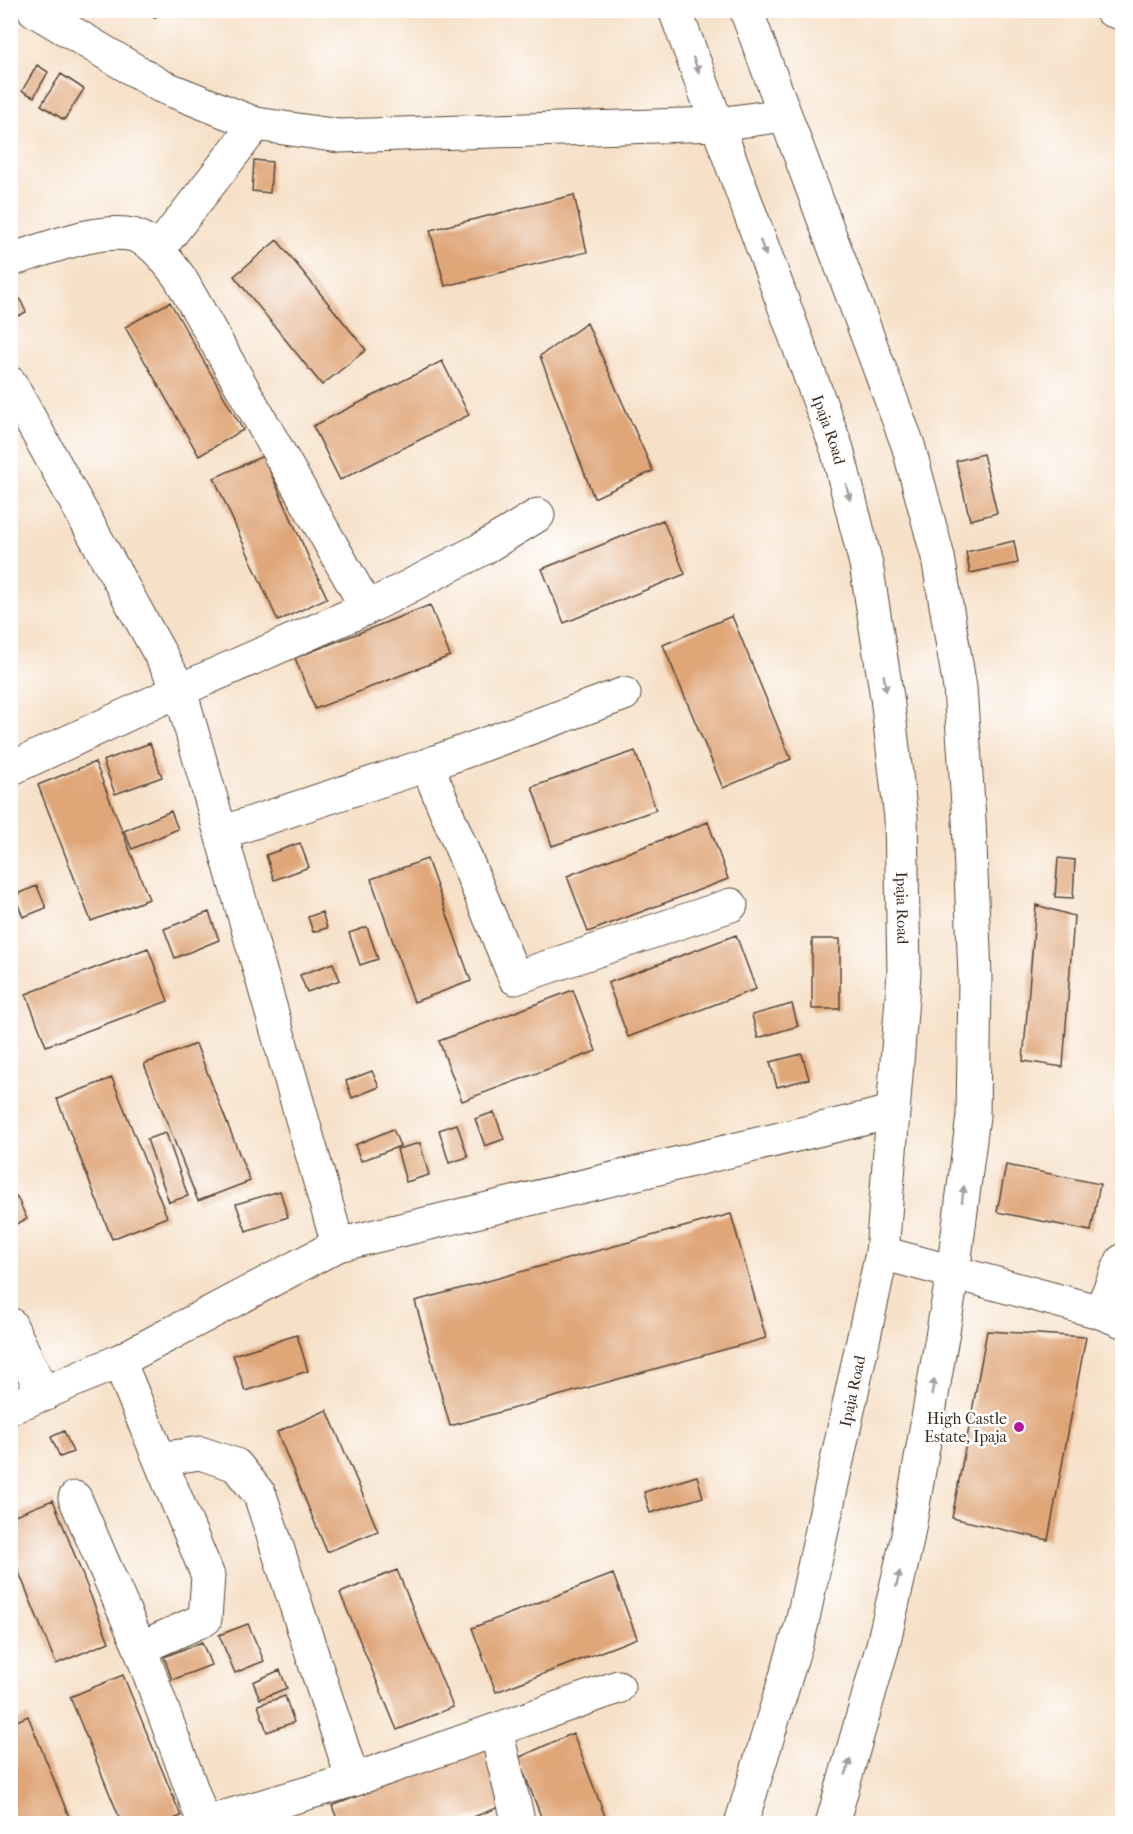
<svg xmlns="http://www.w3.org/2000/svg" width="1133" height="1834" font-family="'IM FELL French Canon',serif">
  <style>
    .building { fill: #dfa678 }
    .lines { fill: none; stroke-linecap: round; stroke-linejoin: round }
    .minor-casing { stroke: #574537; stroke-width: 35 }
    .secondary-casing { stroke: #574537; stroke-width: 35 }
    .minor { stroke: #fff; stroke-width: 33 }
    .secondary { stroke: #fff; stroke-width: 33 }
    .oneway { fill: #a79f9a }
    .poi-dot { fill: #b5179e; stroke: #fff; stroke-width: 2 }
    .labels { text-anchor: middle; stroke-width: 5; stroke-linejoin: round; paint-order: stroke }
    .street-label { font-size: 16px; fill: #3b2a1e; stroke: #fff }
    .poi-label { font-size: 16px; fill: #3b2a1e; stroke: #fff; text-anchor: end }
  </style>
  <rect width="100%" height="100%" fill="#fff"/>
  <filter id="ink" filterUnits="userSpaceOnUse"><feTurbulence type="fractalNoise" baseFrequency=".0167" numOctaves="2"/><feDisplacementMap in="SourceGraphic" scale="12" xChannelSelector="R" yChannelSelector="G"/><feConvolveMatrix kernelMatrix="1 2 1 2 8 2 1 2 1" color-interpolation-filters="sRGB"/></filter>
  <filter id="wash" filterUnits="userSpaceOnUse"><feTurbulence type="fractalNoise" baseFrequency=".008" numOctaves="4" result="noise"/><feDisplacementMap in="SourceGraphic" scale="24" xChannelSelector="R" yChannelSelector="G"/><feGaussianBlur stdDeviation="1.35" result="paint"/><feColorMatrix in="noise" values="0 0 0 0 0 0 0 0 0 0 0 0 0 0 0 0 0 1.4 0 .05"/><feComposite in="paint" operator="in"/></filter>
  <g filter="url(#wash)">
    <rect width="100%" height="100%" fill="#f6e0c7"/>
    <g id="blocks">
      <!-- building -->
      <path class="building" d="M142 10H160L155 18Z
        M37 65 48 72 34 97 22 91Z
        M61 74 84 89 64 120 41 105Z
        M254 160 272 162 270 193 252 191Z
        M574 195 587 252 445 286 430 230Z
        M277 240 366 350 322 385 234 276Z
        M14 286 26 312 10 320V288Z
        M170 302 243 430 199 456 125 327Z
        M587 323 653 471 594 498 540 356Z
        M442 361 469 415 340 480 313 426Z
        M983 454 997 513 970 520 956 461Z
        M263 456 327 598 278 621 214 478Z
        M663 520 685 574 564 623 542 569Z
        M1014 541 1018 563 970 573 966 552Z
        M430 605 450 656 315 709 295 658Z
        M732 616 791 759 723 788 663 645Z
        M150 743 162 777 115 794 103 761Z
        M635 751 656 810 552 846 532 787Z
        M95 762 149 899 91 921 38 785Z
        M171 811 178 829 132 849 124 831Z
        M708 822 728 879 588 932 567 876Z
        M300 843 309 867 274 880 266 855Z
        M1058 858 1075 860 1073 898 1055 897Z
        M427 859 471 981 414 1002 371 879Z
        M37 886 46 908 23 917 14 895Z
        M1036 905 1074 916 1063 1067 1023 1061Z
        M209 912 219 940 175 958 164 929Z
        M322 912 327 928 313 932 308 917Z
        M367 927 378 959 360 965 349 933Z
        M736 935 756 989 628 1037 608 983Z
        M812 939H840V1009H812Z
        M148 948 168 1001 46 1046 26 994Z
        M333 963 340 980 307 992 300 975Z
        M573 990 596 1051 462 1101 439 1041Z
        M792 1004 798 1026 758 1038 752 1015Z
        M196 1044 250 1181 198 1201 144 1064Z
        M802 1054 809 1079 777 1087 770 1062Z
        M372 1071 379 1087 352 1098 346 1081Z
        M112 1078 167 1217 112 1239 57 1099Z
        M494 1112 504 1139 485 1146 475 1119Z
        M457 1124 468 1157 449 1163 439 1130Z
        M393 1129 400 1146 361 1161 355 1145Z
        M166 1133 188 1196 169 1202 147 1139Z
        M420 1143 429 1175 406 1182 397 1149Z
        M1006 1165 1100 1184 1091 1231 997 1212Z
        M280 1191 288 1217 246 1231 236 1204Z
        M17 1197 27 1219 10 1227V1200Z
        M731 1214 766 1338 450 1426 415 1301Z
        M987 1331 1086 1337 1048 1540 952 1518Z
        M297 1335 308 1371 245 1391 233 1355Z
        M327 1410 378 1531 327 1552 277 1432Z
        M64 1431 73 1452 60 1457 51 1437Z
        M697 1476 703 1497 650 1513 644 1492Z
        M53 1500 109 1642 56 1664 10 1550V1517Z
        M397 1570 453 1707 397 1730 340 1593Z
        M613 1574 637 1638 496 1692 472 1628Z
        M248 1624 264 1661 235 1673 219 1635Z
        M202 1642 211 1665 172 1680 164 1657Z
        M280 1670 287 1688 260 1699 253 1682Z
        M123 1675 181 1816 163 1824H122L70 1697Z
        M285 1696 294 1722 267 1732 258 1705Z
        M28 1716 72 1824H10V1724Z
        M573 1733 608 1824H544L518 1758Z
        M482 1748 505 1805 455 1824H339L332 1806Z"/>
    </g>
  </g>
  <g filter="url(#ink)">
    <use href="#blocks" fill-opacity="0" stroke="#574537" stroke-width="1.5"/>
    <g class="lines">
      <!-- minor casing -->
      <g class="minor-casing">
        <path id="minor" d="M34 10 161 86 256 124 339 136 718 124 785 115
          M1111 10 1122 13
          M158 250 256 124
          M10 260C45 250 98 227 133 235 154 241 168 262 180 278L367 608
          M10 383 180 690 338 1245
          M427 765 515 978 731 905
          M10 769 180 690 367 608 482 549 538 515
          M221 833 427 765 624 694
          M882 1253 1100 1312 1122 1321
          M1100 1312 1122 1261
          M10 1324 44 1395
          M119 1361 208 1576 205 1619 140 1648 204 1823 353 1780 618 1687
          M10 1408 119 1361 338 1245 892 1112
          M160 1459 200 1453 236 1465 260 1495 353 1780
          M75 1498 140 1648
          M496 1731 519 1824"/>
      </g>
      <!-- secondary casing -->
      <g class="secondary-casing">
        <g id="secondary">
          <path id="s1" d="M675 10 837 449 866 564 887 697 901 818 904 973 882 1253 801 1627 741 1824"/>
          <path d="M746 10 908 445 938 557 960 688 969 819 975 978 973 1116 953 1273 907 1540 883 1645 832 1824"/>
        </g>
      </g>
      <!-- minor -->
      <use href="#minor" class="minor"/>
      <!-- secondary -->
      <use href="#secondary" class="secondary"/>
    </g>
    <!-- one-way arrows -->
    <defs><path id="oneway-solid" d="M-6-.8H1V-3.2L6.5 0L1 3.2V.8H-6Z" transform="scale(1.5)"/></defs>
    <g class="oneway">
      <use href="#oneway-solid" transform="translate(696 65) rotate(69)"/>
      <use href="#oneway-solid" transform="translate(763 248) rotate(70)"/>
      <use href="#oneway-solid" transform="translate(848 492) rotate(76)"/>
      <use href="#oneway-solid" transform="translate(885 683) rotate(81)"/>
      <use href="#oneway-solid" transform="translate(963 1194) rotate(-83)"/>
      <use href="#oneway-solid" transform="translate(933 1387) rotate(-80)"/>
      <use href="#oneway-solid" transform="translate(898 1579) rotate(-77)"/>
      <use href="#oneway-solid" transform="translate(848 1767) rotate(-74)"/>
    </g>
  </g>
  <!-- markers -->
  <circle class="poi-dot" cx="1019" cy="1427" r="6"/>
  <g class="labels">
    <!-- street labels -->
    <g class="street-label">
      <text dy="6" stroke="none"><textPath href="#s1" startOffset="447">Ipaja Road</textPath></text>
      <text dy="6" stroke="none"><textPath href="#s1" startOffset="933">Ipaja Road</textPath></text>
      <text transform="translate(852 1391) rotate(-78)" y="6">Ipaja Road</text>
    </g>
    <!-- poi labels -->
    <g class="poi-label">
      <text x="1007" y="1424">High Castle<tspan x="1007" dy="18">Estate, Ipaja</tspan></text>
    </g>
  </g>
  <!-- margin -->
  <rect width="1133" height="1834" fill="none" stroke="#fff" stroke-width="36"/>
</svg>
